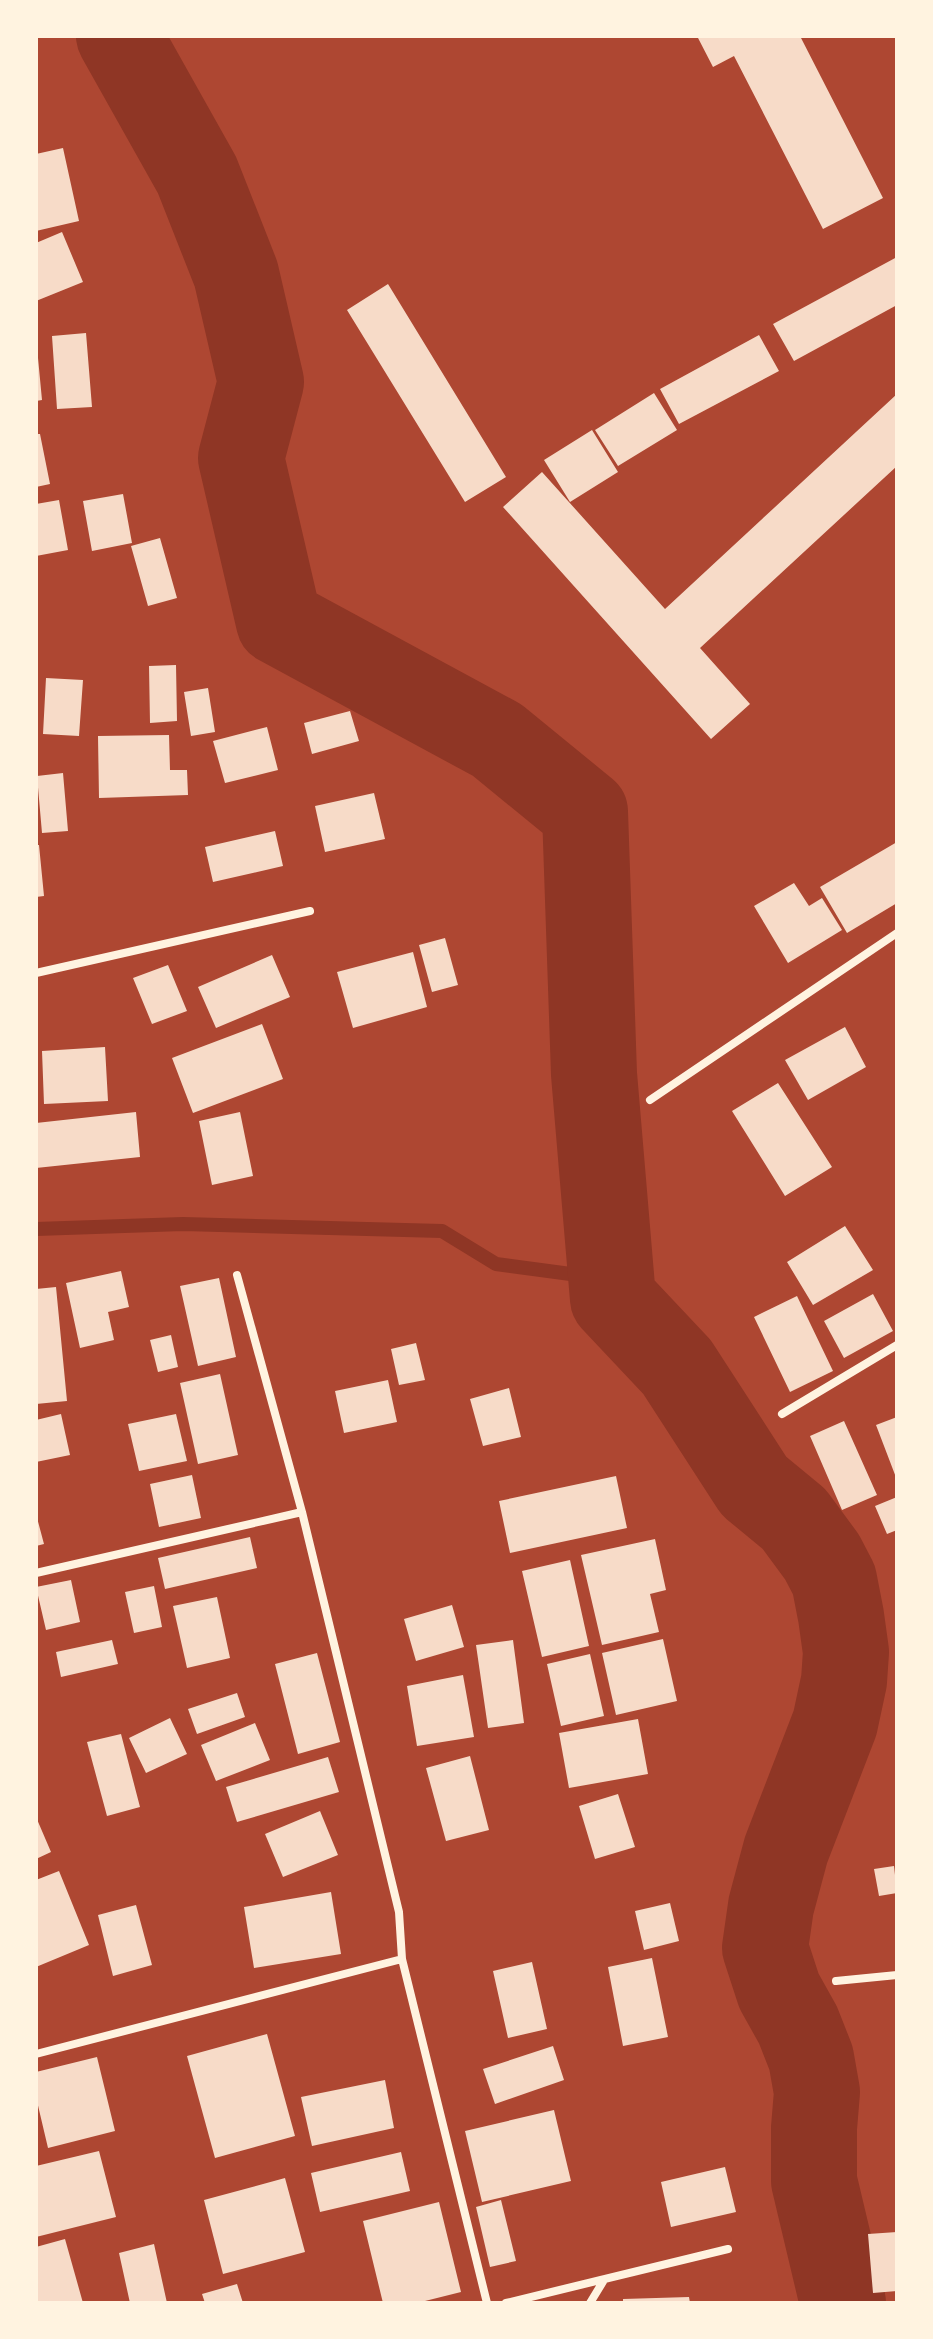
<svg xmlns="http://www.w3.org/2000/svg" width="933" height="2339" font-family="Rubik,sans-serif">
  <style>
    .green { fill: #ae4732 }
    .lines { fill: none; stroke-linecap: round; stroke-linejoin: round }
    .stream { stroke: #8f3625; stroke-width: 14 }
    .river { stroke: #8f3625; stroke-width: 86 }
    .building { fill: #f7dbc8 }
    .minor { stroke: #fff3e0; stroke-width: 8 }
  </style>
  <rect width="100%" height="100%" fill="#c8553d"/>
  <!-- green -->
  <path class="green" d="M36 36H897V2303H36Z"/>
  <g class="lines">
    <!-- stream -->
    <path class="stream" d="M36 1229 183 1224 442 1231 496 1264 578 1275 613 1299"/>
    <!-- river -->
    <path class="river" d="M119 36 197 175 236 274 261 382 241 458 279 622 497 740 585 812 594 1074 613 1299 677 1367 754 1486 794 1519 822 1557 834 1580 841 1616 846 1652 844 1681 835 1723 786 1850 771 1906 765 1948 779 1991 798 2025 811 2058 817 2092 814 2128V2181L843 2303"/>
  </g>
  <!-- building -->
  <path class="building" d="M697 36H800L883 198 823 229 734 56 713 67Z
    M63 148 79 221 36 231V154Z
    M62 232 83 282 36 301V243Z
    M897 257V305L794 361 773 324Z
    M388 284 506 477 465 502 347 310Z
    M86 333 92 407 57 409 52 336Z
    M759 335 779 371 679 424 660 389Z
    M36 358H38L42 400 36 401Z
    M654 393 677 430 618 466 595 430Z
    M897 394V466L700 648 750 704 711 739 503 507 542 472 665 609Z
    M592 430 618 472 570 502 544 460Z
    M36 434H40L50 484 36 487Z
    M123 494 132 543 92 551 83 501Z
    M59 500 68 550 36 556V504Z
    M160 538 177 598 148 606 131 546Z
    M176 665 177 721 150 723 149 666Z
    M46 678 83 680 79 736 43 734Z
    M208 688 215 732 191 736 184 692Z
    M350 711 359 741 312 754 304 723Z
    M267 727 278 770 225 783 213 741Z
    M169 735 170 770H187L188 795 99 798 98 736Z
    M63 773 68 831 42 833 37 776Z
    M374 793 385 839 325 852 315 806Z
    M275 831 283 866 213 882 205 847Z
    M897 842V903L847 933 820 887Z
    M36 845H39L44 896 36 897Z
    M794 883 809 906 822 898 842 930 788 963 754 906Z
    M445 938 458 985 432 992 419 945Z
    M413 952 427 1007 353 1028 337 972Z
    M272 955 290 997 216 1028 198 987Z
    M168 965 187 1011 152 1024 133 978Z
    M262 1024 283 1079 193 1113 172 1058Z
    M845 1027 866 1067 808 1100 785 1060Z
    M105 1047 108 1101 44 1104 42 1051Z
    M778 1083 832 1167 785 1196 732 1111Z
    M136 1112 140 1157 36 1168V1123Z
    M240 1112 253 1176 212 1185 199 1121Z
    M845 1226 873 1270 813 1305 787 1262Z
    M121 1271 129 1307 108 1312 114 1340 80 1348 66 1283Z
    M219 1278 236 1357 198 1366 180 1286Z
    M56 1287 67 1401 36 1404V1289Z
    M873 1294 893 1331 844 1358 824 1321Z
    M797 1296 833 1371 790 1392 754 1317Z
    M171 1335 178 1367 158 1372 150 1340Z
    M416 1343 425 1380 399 1385 391 1349Z
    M220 1374 238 1455 198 1464 180 1383Z
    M388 1380 397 1422 344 1433 335 1391Z
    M509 1388 521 1437 483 1446 470 1399Z
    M61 1414 70 1455 36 1462V1420Z
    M176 1414 187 1461 139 1471 128 1424Z
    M897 1417V1480L876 1425Z
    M844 1421 877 1495 842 1510 810 1436Z
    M192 1475 201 1518 159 1527 150 1484Z
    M616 1476 627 1528 510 1553 499 1501Z
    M897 1497V1530L887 1534 875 1506Z
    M36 1514 44 1544 36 1546Z
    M250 1537 257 1568 165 1589 158 1558Z
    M655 1539 666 1590 650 1594 659 1632 602 1645 581 1555Z
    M570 1560 589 1646 542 1657 522 1571Z
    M71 1580 80 1622 46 1630 36 1587Z
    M154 1586 162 1627 134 1633 125 1592Z
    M217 1597 230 1658 187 1668 173 1606Z
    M452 1605 464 1647 416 1661 404 1619Z
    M663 1639 677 1701 616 1715 602 1653Z
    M112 1640 118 1664 61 1677 56 1652Z
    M513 1640 524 1723 488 1728 476 1645Z
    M317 1653 340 1742 298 1754 275 1664Z
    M590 1654 604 1716 561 1726 547 1664Z
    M463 1675 474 1737 417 1746 407 1686Z
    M237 1693 245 1717 197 1734 188 1709Z
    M170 1718 187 1754 146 1773 129 1738Z
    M638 1719 648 1774 569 1788 559 1733Z
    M255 1723 270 1760 216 1781 201 1745Z
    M121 1734 140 1807 107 1816 87 1742Z
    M470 1756 489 1830 446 1841 426 1768Z
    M328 1757 339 1792 237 1822 226 1787Z
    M618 1794 635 1847 595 1859 579 1806Z
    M320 1811 338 1855 283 1877 265 1834Z
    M36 1817 51 1852 36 1859Z
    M894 1866 897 1893 879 1896 874 1869Z
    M59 1871 89 1945 36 1967V1880Z
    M331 1892 341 1954 254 1968 244 1907Z
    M670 1903 679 1941 644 1950 635 1911Z
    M136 1905 152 1965 113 1976 98 1915Z
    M652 1958 668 2037 623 2046 608 1967Z
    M532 1962 547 2029 508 2038 493 1971Z
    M267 2034 295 2136 215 2158 187 2056Z
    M553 2046 564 2080 495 2104 483 2069Z
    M97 2057 115 2131 48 2148 36 2097V2072Z
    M385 2080 394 2128 312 2146 301 2097Z
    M554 2110 571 2181 482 2202 465 2131Z
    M99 2151 116 2217 36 2237V2166Z
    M401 2152 410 2191 320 2212 311 2173Z
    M725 2167 736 2212 671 2227 661 2182Z
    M285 2178 305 2252 223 2274 204 2200Z
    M501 2200 516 2261 490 2267 476 2207Z
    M439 2202 461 2292 417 2303H383L363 2221Z
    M897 2232V2291L873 2293 868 2234Z
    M65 2239 83 2303H36V2247Z
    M154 2244 167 2303H130L119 2253Z
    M237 2284 243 2303H205L202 2294Z
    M689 2297 690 2303H623V2299Z"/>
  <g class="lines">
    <!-- minor -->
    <path class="minor" d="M36 973 310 911
      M650 1100 897 933
      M237 1275 302 1512 399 1912 402 1959 487 2303
      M782 1414 897 1345
      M36 1573 302 1512
      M836 1981 897 1975
      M36 2054 402 1959
      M506 2303 728 2249
      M590 2303 604 2280"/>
  </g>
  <!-- border -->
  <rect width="933" height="2339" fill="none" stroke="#fff3e0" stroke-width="76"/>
</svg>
